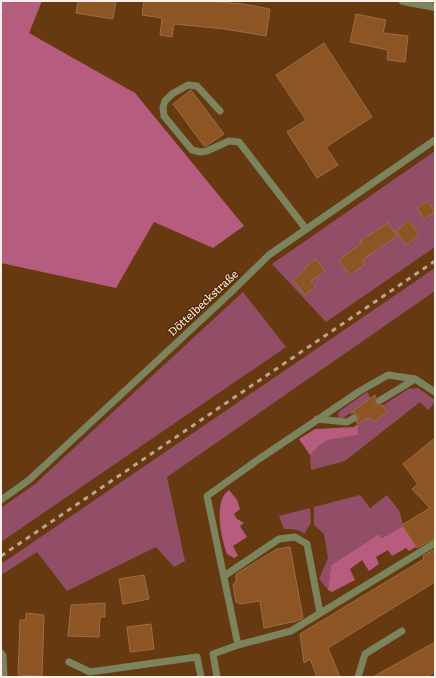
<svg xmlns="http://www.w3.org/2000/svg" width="436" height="678" font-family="Literata,serif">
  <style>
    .green { fill: #924e67 }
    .forest { fill: #b65c7e }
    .building { fill: #8d5424; stroke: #9e6d47 }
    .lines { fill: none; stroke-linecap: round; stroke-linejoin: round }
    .service { stroke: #7c845e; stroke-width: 7 }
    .minor { stroke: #7c845e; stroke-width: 8 }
    .rail { stroke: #bea48f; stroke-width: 3; stroke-dasharray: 5 5; stroke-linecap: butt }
    .labels { text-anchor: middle; stroke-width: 3.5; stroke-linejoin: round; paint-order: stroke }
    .street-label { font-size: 11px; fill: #fcf0e8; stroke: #5a2e03 }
  </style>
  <rect width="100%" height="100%" fill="#663911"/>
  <!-- green -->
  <path class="green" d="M435 151V247L326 322 272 264Z
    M435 268V291L167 477 185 561 174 567 156 547 67 591 37 552 1 575V564Z
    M243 292 286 347 1 542V508L35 484Z
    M418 388 435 400V402L428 410 420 402 345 461 311 470 310 455 320 445 328 440 358 435V424L370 417 374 422 387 412 382 406 408 389Z
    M367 392 371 398 343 418H340L338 415 340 411Z
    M360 495 370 508 387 495 400 512 403 526 382 538 379 534 331 565 328 590 319 579 328 558 324 534 314 525V507Z
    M310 508 311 523 304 534C299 529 292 529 284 529L279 516Z"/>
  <!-- forest -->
  <path class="forest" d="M1 1H42L29 33 135 93 244 226 213 248 154 222 116 288 1 263Z
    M358 424V435L328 440 320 445 310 455 299 439 315 429 354 427Z
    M229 490 237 500 240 509 234 514 237 519 244 523 240 526 247 537 233 546 238 556 234 558 227 554C221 538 213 501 229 490Z
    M403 526 416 547 409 551 406 548 392 556 388 550 376 557 379 564 369 571 362 560 350 569 355 580 332 592 328 590 331 565 379 534 382 538Z"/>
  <!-- building -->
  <path class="building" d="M78 1H116L113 19 76 13Z
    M144 1H208L243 4 270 9 266 36 225 29 174 24 172 37 160 35 162 18 142 15Z
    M356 14 386 20 383 33 408 36 405 62 387 60 388 50 350 42Z
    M324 43 372 117 326 147 338 165 317 178 287 132 306 120 276 75Z
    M191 90 224 134 206 146H204L173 104Z
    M428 201 435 212 424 219 417 208Z
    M409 221 419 235 406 245 396 231Z
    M388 223 397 236 362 260 365 264 350 275 339 260 362 243 360 241Z
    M316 259 325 271 311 281 316 286 305 295 293 280 307 268 305 267Z
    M375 395 376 397 374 401 375 404 379 406 382 405 387 412 374 422 370 417 358 424 356 422 359 418 358 415 354 413H350Z
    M435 438V538L417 548 402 525 430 508 412 489 418 484 403 464Z
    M290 547 303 618 297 621 264 628 260 601 240 604 236 602 233 585 236 582V574L277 549Z
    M435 549V582L328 648 340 677H317L310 659 304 663 300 634 424 559 423 556Z
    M144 575 149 599 123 604 119 579Z
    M105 603V617H100L99 637 68 636 71 605Z
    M26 613 44 615 42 676 18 675 20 620H26Z
    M151 624 154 649 130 652 127 627Z
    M435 642V672L426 677H373Z"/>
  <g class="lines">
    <!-- service -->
    <path class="service" d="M220 111 197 86 188 85 172 94 165 101 163 107 164 116 192 150 200 152 207 151 229 141 239 142 306 229
      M379 401 415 379
      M317 419 347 422 354 418
      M1 500 29 480 227 296 269 255 435 140
      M224 576 279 539 295 537 307 544 320 613
      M238 645 207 496 259 459 360 391 388 375 415 379 435 392
      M1 653 3 656 4 677
      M69 662 90 672 197 657 201 677
      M217 677 213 654 238 645 291 631 435 543
      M358 677 365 654 402 631"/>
    <!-- minor -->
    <path class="minor" d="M403 1 435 7"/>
    <!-- rail -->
    <path class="rail" d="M1 556 435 261"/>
  </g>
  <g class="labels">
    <!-- street labels -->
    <g class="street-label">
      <text transform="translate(203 303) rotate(-43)" y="4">Döttelbeckstraße</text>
    </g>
  </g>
  <!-- border -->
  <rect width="436" height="678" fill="none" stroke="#fcf0e8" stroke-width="4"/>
</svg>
